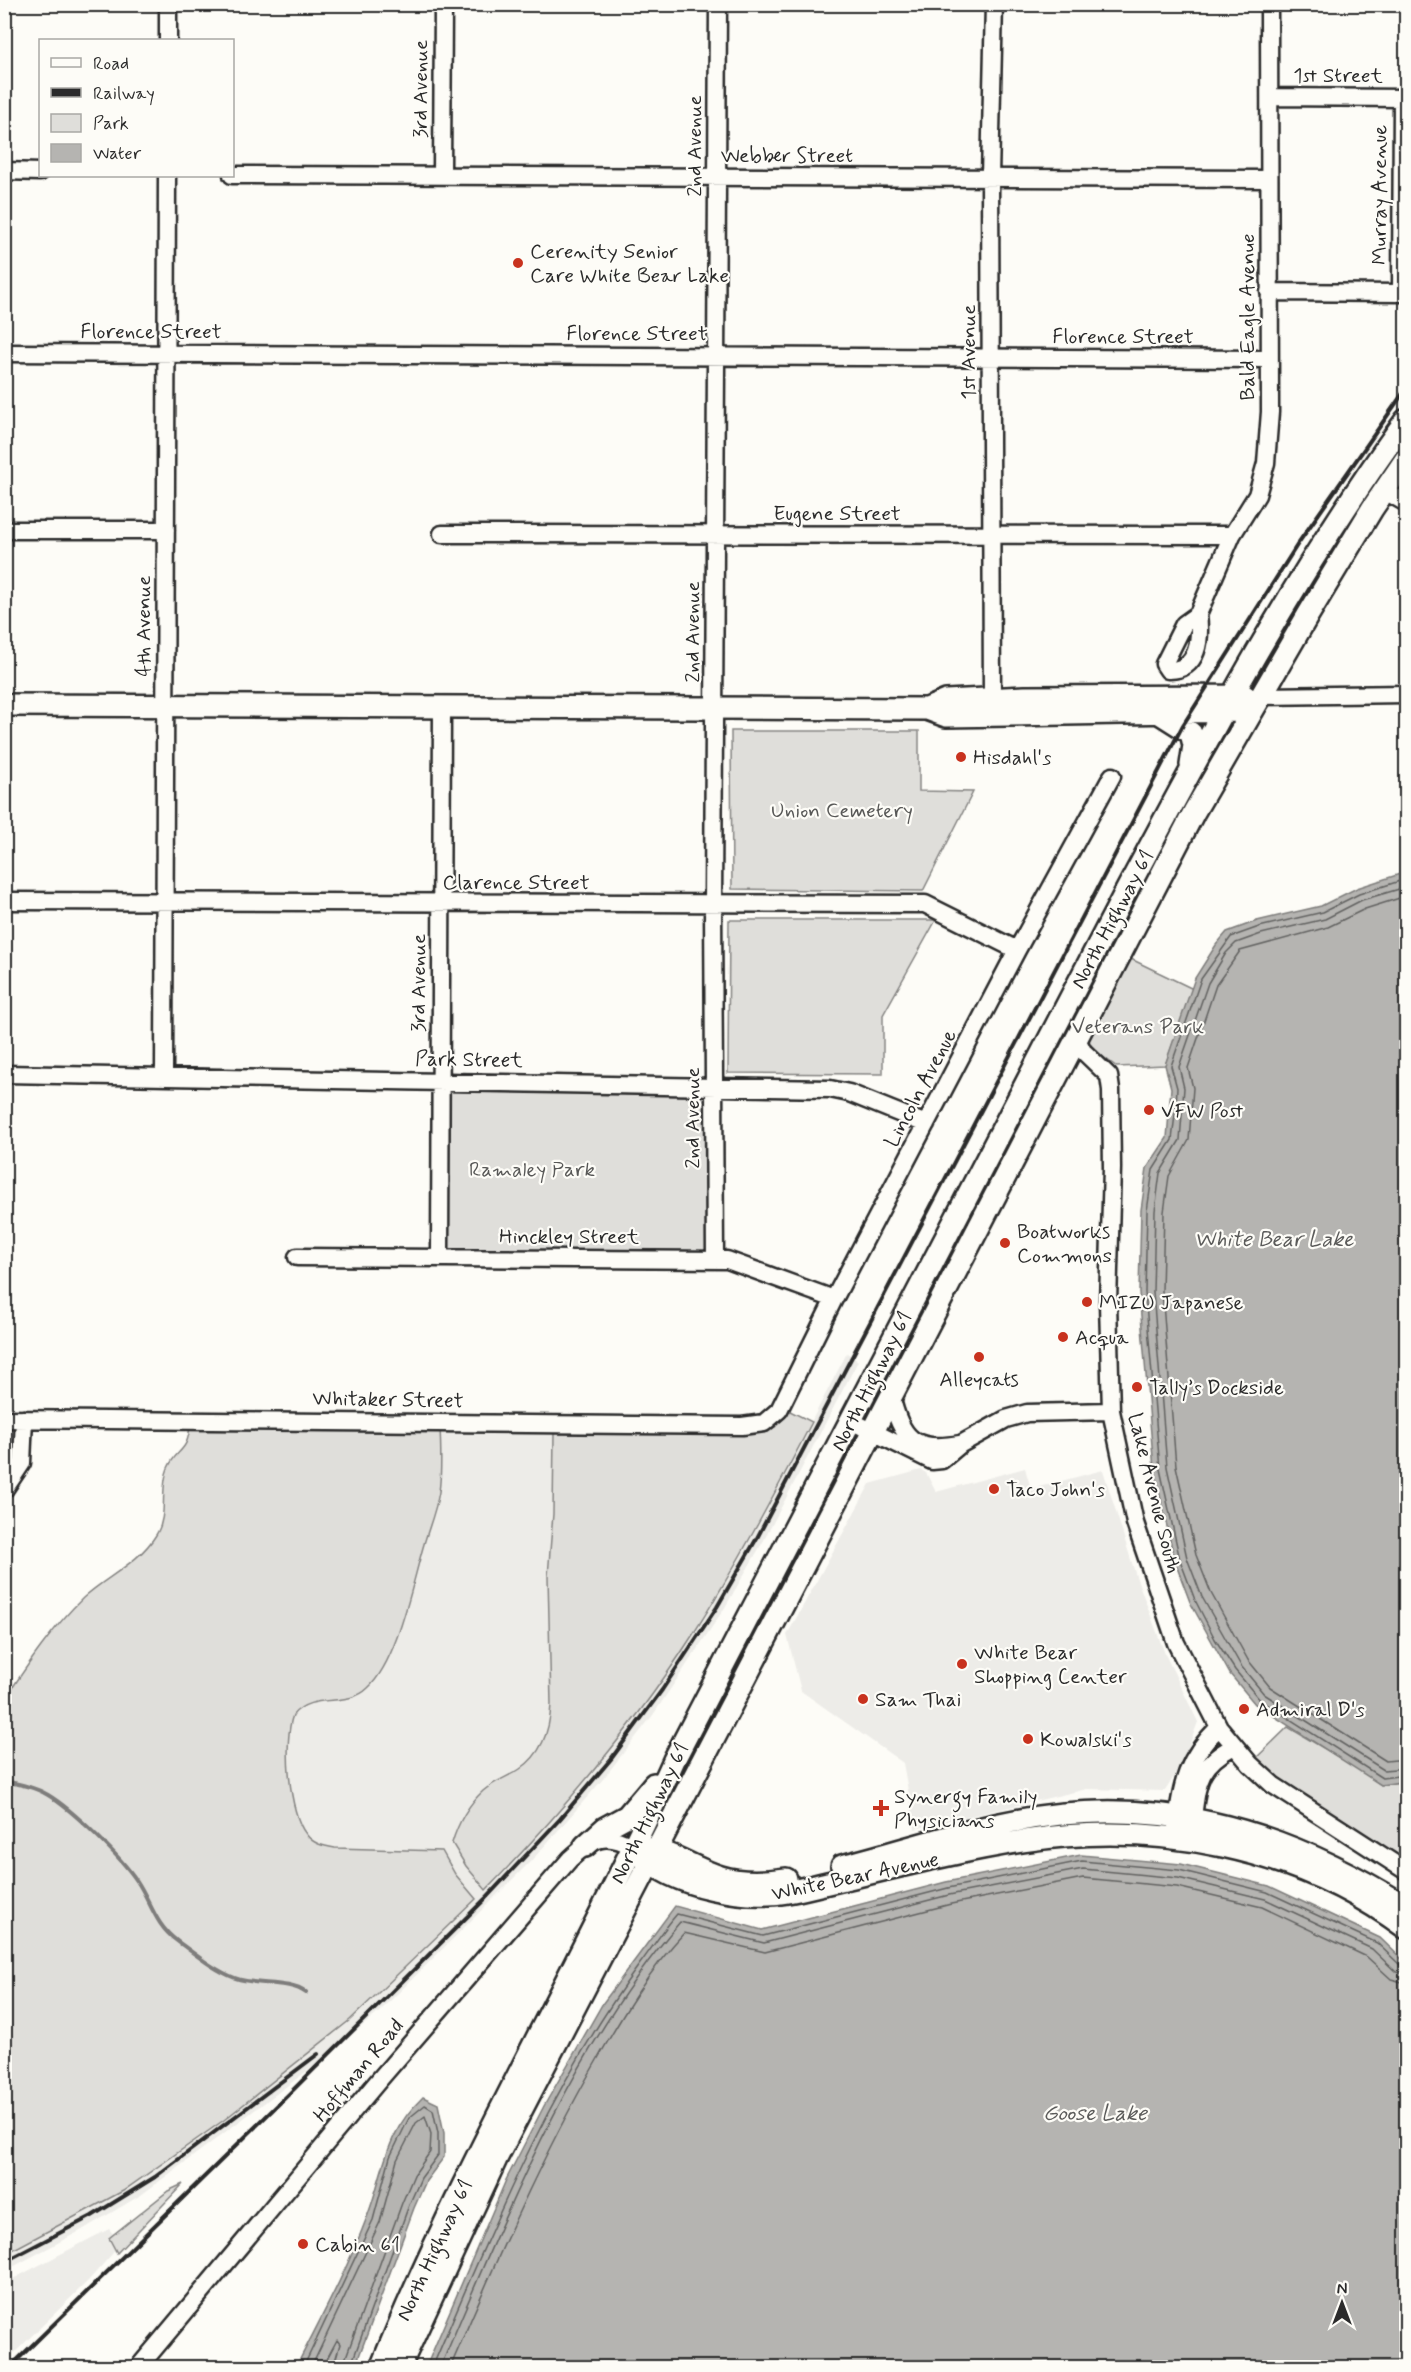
<svg xmlns="http://www.w3.org/2000/svg" width="1411" height="2372" font-family="Mynerve,sans-serif">
  <style>
    .built { fill: #edece8 }
    .green { fill: #dfdeda; stroke: #858482; stroke-width: 1.5 }
    .water { fill: #b5b4b1; stroke: #7e7d7b; stroke-width: 1.5 }
    .lines { fill: none; stroke-linecap: round; stroke-linejoin: round }
    .shore { stroke: #626261; stroke-width: 1.5 }
    .stream { stroke: #7e7d7b; stroke-width: 4 }
    .minor-casing { stroke: #2b2b2b; stroke-width: 21 }
    .major-casing { stroke: #2b2b2b; stroke-width: 26 }
    .minor { stroke: #fdfcf7; stroke-width: 16 }
    .major { stroke: #fdfcf7; stroke-width: 21 }
    .rail { stroke: #2b2b2b; stroke-width: 4 }
    .poi-dot { fill: #c8321e; stroke: #fdfcf7; stroke-width: 2 }
    .labels { text-anchor: middle; stroke-width: 4.5; stroke-linejoin: round; paint-order: stroke }
    .street-label { font-size: 21px; fill: #2b2b2b; stroke: #fdfcf7 }
    .poi-label { font-size: 21px; fill: #2b2b2b; stroke: #fdfcf7; text-anchor: start }
    .park-label { font-size: 21px; fill: #585857; stroke: #fdfcf7 }
    .water-label { font-size: 22px; font-style: italic; fill: #5b5b5a; stroke: #fdfcf7 }
  </style>
  <rect width="100%" height="100%" fill="#fdfcf7"/>
  <filter id="ink" filterUnits="userSpaceOnUse"><feTurbulence type="fractalNoise" baseFrequency=".0167" numOctaves="2"/><feDisplacementMap in="SourceGraphic" scale="12" xChannelSelector="R" yChannelSelector="G"/><feConvolveMatrix kernelMatrix="1 2 1 2 8 2 1 2 1" color-interpolation-filters="sRGB"/></filter>
  <g filter="url(#ink)">
    <!-- built -->
    <path class="built" d="M847 1353 858 1361 764 1540 724 1609 653 1715 603 1779 534 1858 378 2013 311 2068 141 2195 82 2230 5 2271V2253L213 1868 208 1425 483 1429 531 1433 605 1434 762 1516Z
      M1025 1468 1031 1489 1103 1470 1136 1576 1165 1654 1198 1722 1183 1762 1165 1791 1087 1789 915 1829 903 1763 801 1691 787 1635 870 1484 921 1470 926 1473 936 1492Z
      M109 2229 121 2244 88 2281 5 2362V2283Z"/>
    <!-- green -->
    <path class="green" d="M731 731H919V791L973 792 923 891 732 889Z
      M729 920H936L883 1015V1074L728 1073Z
      M1131 959 1193 989 1165 1065 1117 1067 1090 1047 1089 1034Z
      M449 1084 709 1088 708 1252H447Z
      M788 1410 812 1422C774 1495 736 1567 692 1636 633 1728 562 1812 486 1890L466 1866 452 1843C458 1823 468 1805 483 1791 494 1781 508 1777 520 1769 542 1754 550 1730 551 1704L548 1576 553 1514 554 1433 756 1434 775 1427Z
      M5 1424 16 1430 14 1460 5 1478Z
      M190 1425 440 1428C441 1449 442 1471 439 1492 436 1510 429 1527 424 1544 412 1584 398 1660 368 1688 347 1709 312 1691 293 1715 283 1740 289 1814 306 1834 313 1844 323 1846 335 1848L442 1851 455 1874 476 1899 350 2020 224 2120 123 2191 5 2254V1699C28 1664 53 1627 83 1598 107 1576 139 1563 156 1535 169 1515 159 1489 168 1468 177 1448 188 1453 190 1425Z
      M1288 1727 1357 1768 1381 1785 1406 1781V1871L1250 1764Z
      M183 2184 117 2253 109 2238 168 2191Z"/>
    <!-- water -->
    <path class="water" d="M1406 872V1781L1381 1785 1255 1704 1230 1674 1190 1602 1175 1562 1154 1469 1139 1292 1141 1210 1147 1168 1167 1138 1171 1088 1165 1065 1195 978 1216 945 1227 932 1257 921 1321 906 1357 888Z
      M1081 1855 1181 1864 1269 1886 1380 1938 1406 1963V2367H426L506 2180 544 2106 603 2003 675 1906 762 1930 946 1882Z
      M423 2097 438 2104 444 2133V2157L426 2181 414 2208 355 2367H296C321 2318 348 2268 367 2217 385 2170 384 2134 423 2097Z"/>
    <g class="lines">
      <!-- shore -->
      <path class="shore" d="M1406 879 1359 894 1323 912 1259 927 1231 937 1201 979 1171 1066 1177 1088 1176 1106 1172 1140 1153 1170 1147 1211 1145 1292 1160 1469 1180 1560 1195 1600 1215 1639 1235 1670 1260 1700 1382 1778 1406 1775
        M1406 887 1362 900 1325 919 1261 934 1236 943 1226 953 1208 983 1179 1067 1184 1088 1180 1140 1160 1173 1155 1211 1153 1292 1167 1467 1187 1558 1202 1597 1241 1666 1264 1694 1384 1770 1406 1768
        M1406 896 1365 909 1328 927 1240 951 1216 985 1188 1068 1193 1088 1189 1140 1169 1176 1164 1212 1162 1291 1176 1466 1196 1555 1211 1593 1248 1660 1270 1687 1386 1761 1406 1759
        M303 2368 373 2220 390 2157 409 2118 425 2105 433 2110 438 2133V2155L421 2178 409 2205 350 2368
        M311 2368 380 2222 397 2160 416 2123 425 2116 431 2134 430 2152 414 2175 402 2203 342 2368
        M322 2368 337 2340 340 2344 333 2368
        M432 2368C492 2228 549 2088 639 1965 652 1948 663 1930 677 1914L763 1936 948 1888 1082 1861 1179 1870 1267 1892 1377 1943 1400 1965 1406 1967
        M440 2368C505 2216 571 2048 680 1922L764 1943 949 1895 1083 1869 1178 1878 1265 1899 1372 1949 1396 1972 1406 1974
        M450 2368C496 2261 539 2161 597 2060 622 2016 650 1969 684 1933L765 1952 951 1904 1083 1878 1177 1887 1262 1907 1367 1957 1391 1979 1406 1983"/>
      <!-- stream -->
      <path class="stream" d="M4 1781C19 1784 35 1787 48 1795 73 1810 121 1857 137 1881 151 1902 155 1925 177 1941 195 1954 214 1970 235 1978 256 1986 290 1980 306 1993"/>
      <!-- minor casing -->
      <g class="minor-casing">
        <path id="minor" d="M168 40V4
          M1270 97 1406 98
          M4 171 40 172
          M442 174 443 4
          M232 175 1269 179
          M1269 292 1401 293 1402 98
          M4 353 1269 359
          M1385 491 1406 503
          M4 530H166
          M442 534 1232 535
          M1198 614C1201 638 1199 671 1168 670L1164 664 1184 624 1198 614 1232 535 1257 495 1266 463 1270 412 1269 4
          M1261 696 1406 694
          M992 699 990 177 994 4
          M4 901 925 904 1017 950
          M1077 1039 1083 1051 1109 1076 1111 1090 1112 1168 1108 1303 1111 1411 1135 1523 1176 1643 1219 1727 1250 1764 1273 1785 1406 1871
          M4 1074 830 1089 849 1093 926 1124
          M164 1077 167 176
          M297 1257 727 1260 834 1299
          M440 1258 442 707
          M715 1259 713 905 718 4
          M891 1395C901 1440 915 1452 960 1444
          M4 1419 742 1426 764 1423 779 1410 834 1299 1017 950 1112 776
          M851 1421 932 1461 942 1460 961 1444 1006 1419 1027 1413 1111 1411
          M4 1490 22 1463 24 1419
          M1176 1828C1182 1783 1186 1759 1219 1727
          M1191 1831C1198 1788 1193 1768 1234 1746
          M138 2368 379 2080 570 1859C592 1839 605 1831 633 1847"/>
      </g>
      <!-- major casing -->
      <g class="major-casing">
        <path id="major" d="M4 705 927 709 946 716 1236 711
          M927 709 946 701 1025 697 1245 696
          M1161 714 1191 733 1194 745 1191 765
          M585 1846 605 1828 627 1816 654 1784
          M643 1848C671 1851 694 1869 721 1877 741 1883 765 1882 786 1879
          M640 1854C675 1887 746 1901 793 1891 869 1874 946 1853 1023 1841 1155 1820 1299 1847 1406 1928
          M842 1866C895 1853 947 1835 1000 1824 1151 1791 1279 1827 1406 1907
          M381 2368C466 2159 581 1965 674 1760L1122 899C1209 735 1297 570 1406 420
          M399 2368 496 2159 1194 812 1308 615 1372 509 1406 459"/>
      </g>
      <!-- minor -->
      <use href="#minor" class="minor"/>
      <!-- major -->
      <use href="#major" class="major"/>
      <!-- rail -->
      <path class="rail" d="M4 2262 92 2216 155 2177 318 2054
        M9 2368 291 2092 485 1899 560 1819 611 1759 662 1690 717 1607 757 1538 1183 725 1299 542 1406 389"/>
    </g>
  </g>
  <!-- markers -->
  <g class="poi-dot">
    <circle cx="518" cy="263" r="6"/>
    <circle cx="961" cy="757" r="6"/>
    <circle cx="1149" cy="1110" r="6"/>
    <circle cx="1005" cy="1243" r="6"/>
    <circle cx="1087" cy="1302" r="6"/>
    <circle cx="1063" cy="1337" r="6"/>
    <circle cx="979" cy="1357" r="6"/>
    <circle cx="1137" cy="1387" r="6"/>
    <circle cx="994" cy="1489" r="6"/>
    <circle cx="962" cy="1664" r="6"/>
    <circle cx="863" cy="1699" r="6"/>
    <circle cx="1244" cy="1709" r="6"/>
    <circle cx="1028" cy="1739" r="6"/>
    <path d="M878 1799h6v6h6v6h-6v6h-6v-6h-6v-6h6z"/>
    <circle cx="303" cy="2244" r="6"/>
  </g>
  <g class="labels">
    <!-- street labels -->
    <g class="street-label">
      <text x="1338" y="82">1st Street</text>
      <text transform="translate(420 89) rotate(-90)" y="7">3rd Avenue</text>
      <text transform="translate(694 146) rotate(-90)" y="7">2nd Avenue</text>
      <text x="787" y="162">Webber Street</text>
      <text transform="translate(1379 195) rotate(-90)" y="7">Murray Avenue</text>
      <text transform="translate(1247 317) rotate(-90)" y="7">Bald Eagle Avenue</text>
      <text x="151" y="338">Florence Street</text>
      <text x="637" y="340">Florence Street</text>
      <text x="1123" y="343">Florence Street</text>
      <text transform="translate(968 352) rotate(-90)" y="7">1st Avenue</text>
      <text x="837" y="520">Eugene Street</text>
      <text transform="translate(143 626) rotate(-90)" y="7">4th Avenue</text>
      <text transform="translate(692 632) rotate(-90)" y="7">2nd Avenue</text>
      <text x="516" y="889">Clarence Street</text>
      <text transform="translate(1112 919) rotate(-62)" y="7">North Highway 61</text>
      <text transform="translate(418 983) rotate(-90)" y="7">3rd Avenue</text>
      <text transform="translate(469 1059) rotate(1)" y="7">Park Street</text>
      <text transform="translate(920 1088) rotate(-62)" y="7">Lincoln Avenue</text>
      <text transform="translate(692 1118) rotate(-90)" y="7">2nd Avenue</text>
      <text x="569" y="1243">Hinckley Street</text>
      <text transform="translate(871 1381) rotate(-63)" y="7">North Highway 61</text>
      <text transform="translate(388 1399) rotate(1)" y="7">Whitaker Street</text>
      <text transform="translate(1155 1493) rotate(76)" y="7">Lake Avenue South</text>
      <text transform="translate(649 1813) rotate(-64)" y="7">North Highway 61</text>
      <text transform="translate(855 1876) rotate(-12)" y="7">White Bear Avenue</text>
      <text transform="translate(358 2070) rotate(-50)" y="7">Hoffman Road</text>
      <text transform="translate(434 2250) rotate(-65)" y="7">North Highway 61</text>
    </g>
    <!-- poi labels -->
    <g class="poi-label">
      <text x="530" y="258">Cerenity Senior<tspan x="530" dy="24">Care White Bear Lake</tspan></text>
      <text x="973" y="764">Hisdahl's</text>
      <text x="1161" y="1117">VFW Post</text>
      <text x="1017" y="1238">Boatworks<tspan x="1017" dy="24">Commons</tspan></text>
      <text x="1099" y="1309">MIZU Japanese</text>
      <text x="1075" y="1344">Acqua</text>
      <text x="979" y="1386" text-anchor="middle">Alleycats</text>
      <text x="1149" y="1394">Tally’s Dockside</text>
      <text x="1006" y="1496">Taco John's</text>
      <text x="974" y="1659">White Bear<tspan x="974" dy="24">Shopping Center</tspan></text>
      <text x="875" y="1706">Sam Thai</text>
      <text x="1256" y="1716">Admiral D's</text>
      <text x="1040" y="1746">Kowalski's</text>
      <text x="894" y="1803">Synergy Family<tspan x="894" dy="24">Physicians</tspan></text>
      <text x="315" y="2251">Cabin 61</text>
    </g>
    <!-- park labels -->
    <g class="park-label">
      <text x="842" y="817">Union Cemetery</text>
      <text x="1138" y="1033">Veterans Park</text>
      <text x="532" y="1176">Ramaley Park</text>
    </g>
    <!-- water labels -->
    <g class="water-label">
      <text x="1274" y="1246">White Bear Lake</text>
      <text x="1095" y="2120">Goose Lake</text>
    </g>
  </g>
  <!-- margin -->
  <rect width="1411" height="2372" fill="none" stroke="#fdfcf7" stroke-width="24"/>
  <rect x="12" y="12" width="1387" height="2348" fill="none" stroke="#2b2b2b" stroke-width="2" filter="url(#ink)"/>
  <!-- legend -->
  <rect x="39" y="39" width="195" height="138" fill="#fdfcf7" stroke="#a9a8a5" stroke-width="1.5"/>
  <rect x="51" y="58" width="30" height="9" fill="#fdfcf7" stroke="#a9a8a5" stroke-width="1.5"/>
  <text x="93" y="69" font-size="18" fill="#2b2b2b">Road</text>
  <rect x="51" y="88" width="30" height="9" fill="#2b2b2b" stroke="#a9a8a5" stroke-width="1.5"/>
  <text x="93" y="99" font-size="18" fill="#2b2b2b">Railway</text>
  <rect x="51" y="114" width="30" height="18" fill="#dfdeda" stroke="#a9a8a5" stroke-width="1.5"/>
  <text x="93" y="129" font-size="18" fill="#2b2b2b">Park</text>
  <rect x="51" y="144" width="30" height="18" fill="#b5b4b1" stroke="#a9a8a5" stroke-width="1.5"/>
  <text x="93" y="159" font-size="18" fill="#2b2b2b">Water</text>
  <!-- north arrow -->
  <g transform="translate(1342 2303)" stroke="#fdfcf7" stroke-width="4.5" paint-order="stroke">
  <path d="M0-4.5L10 22L0 15L-10 22Z" fill="#2b2b2b"/>
  <text y="-9" font-size="16" font-weight="bold" text-anchor="middle" fill="#2b2b2b">N</text>
  </g>
</svg>
